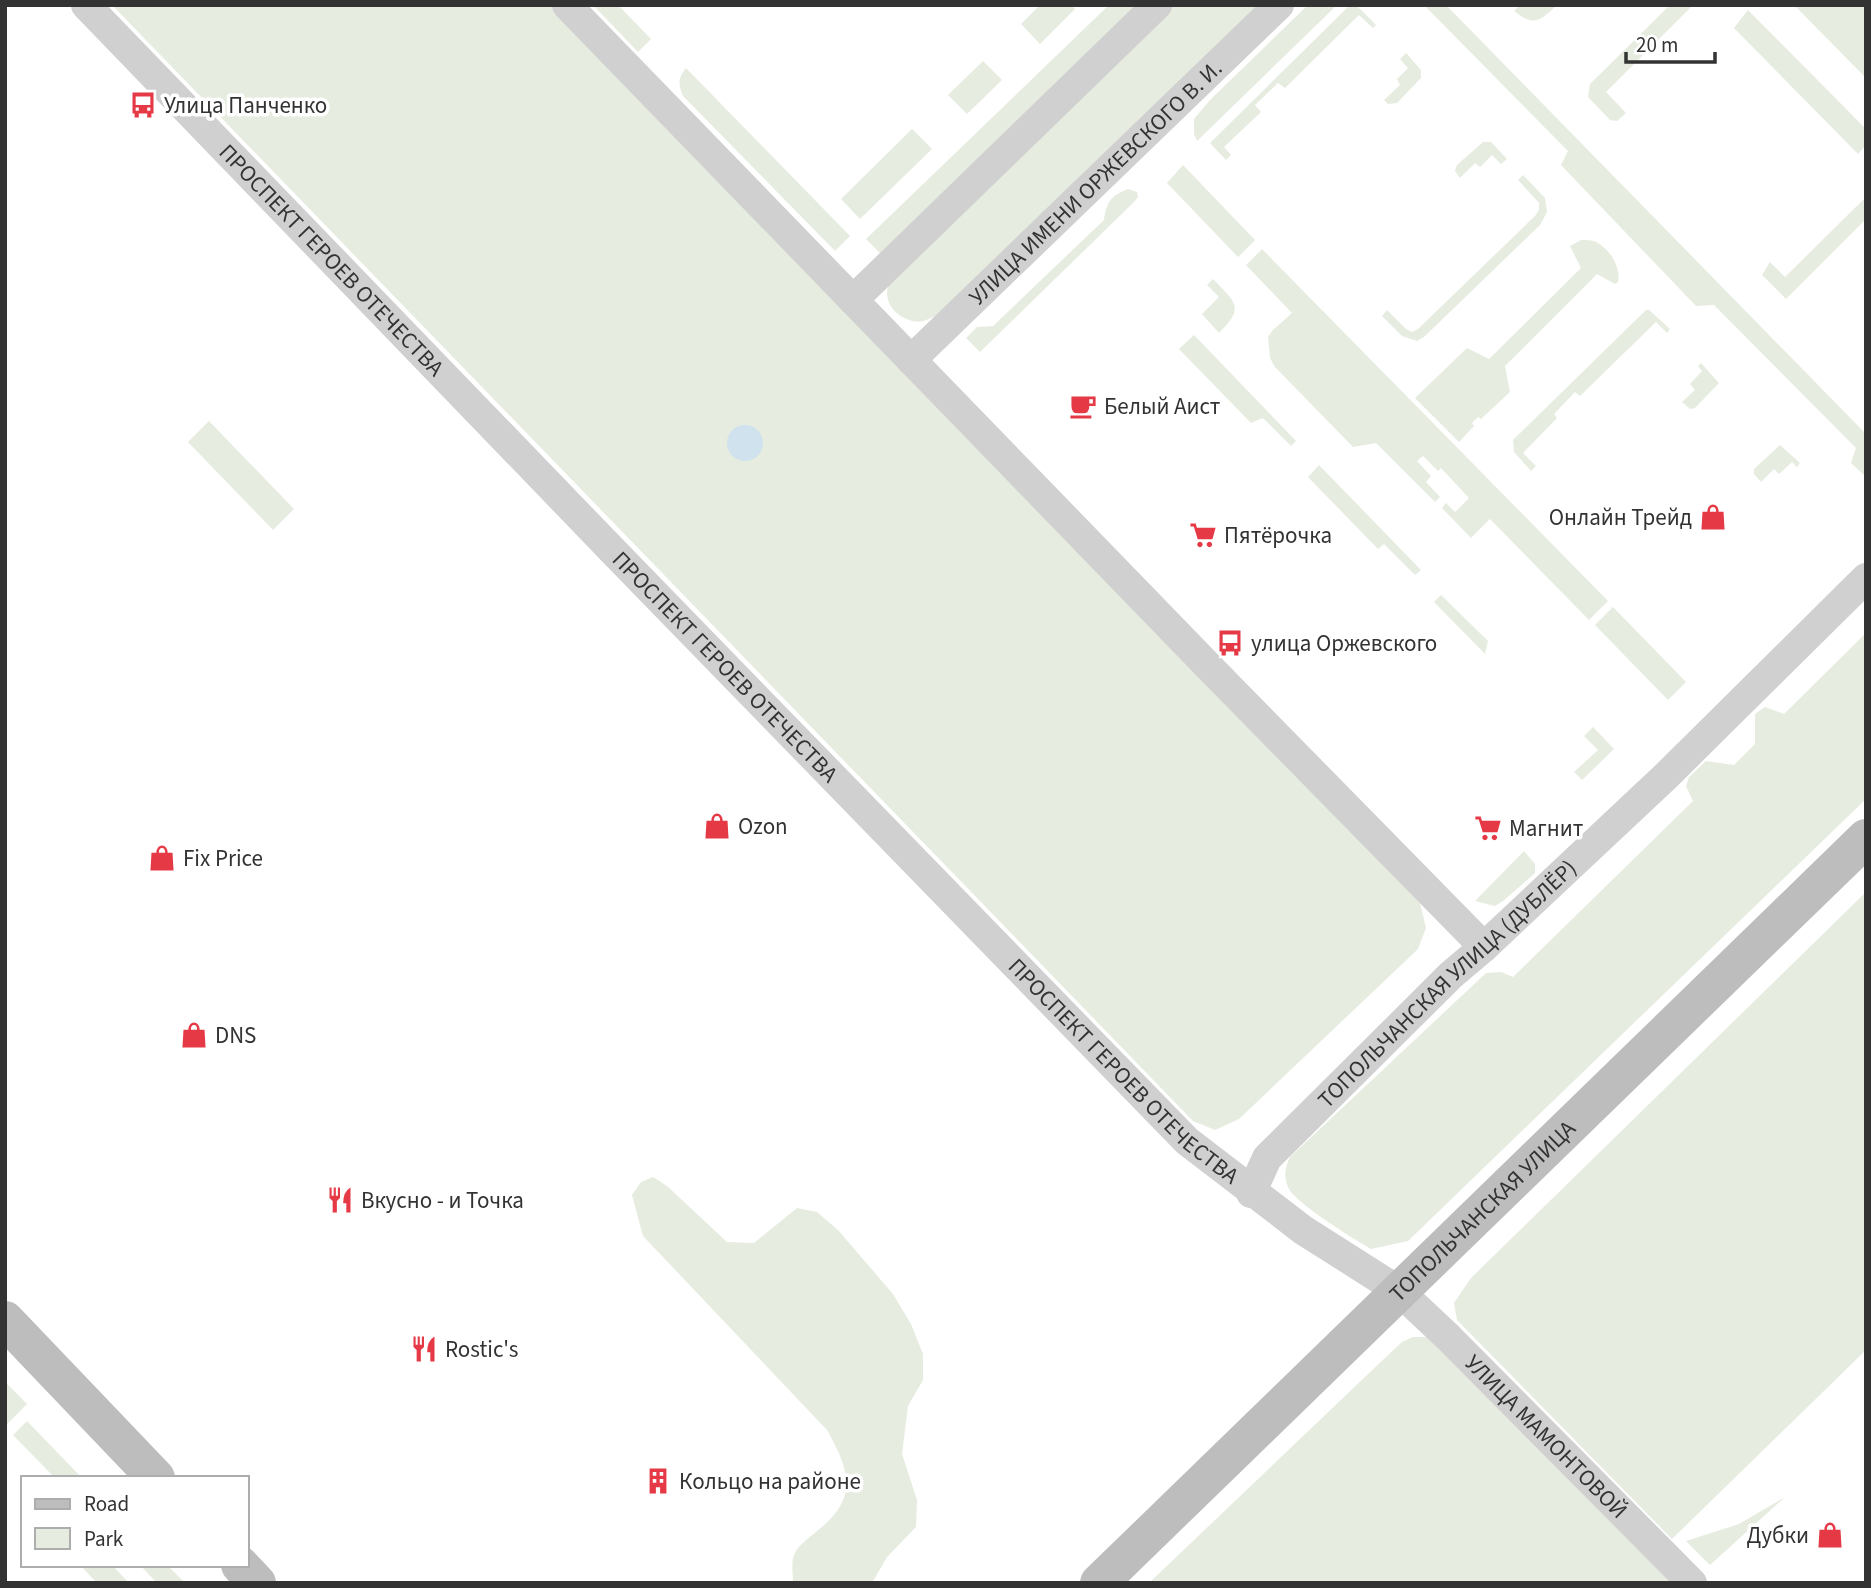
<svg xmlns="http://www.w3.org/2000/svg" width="1871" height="1588" font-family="'Source Sans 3',sans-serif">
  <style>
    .green { fill: #e6ecdf }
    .water { fill: #cfe2ee }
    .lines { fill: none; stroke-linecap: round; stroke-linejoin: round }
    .minor { stroke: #d0d0d0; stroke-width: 30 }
    .secondary { stroke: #bdbdbd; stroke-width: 38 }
    .labels { text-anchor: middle; stroke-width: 7; stroke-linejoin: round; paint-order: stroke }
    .poi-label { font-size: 23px; fill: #333; stroke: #fff; text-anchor: start }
    .street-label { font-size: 23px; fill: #333; stroke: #fff }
  </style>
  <rect width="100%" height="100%" fill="#fff"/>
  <!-- green -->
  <path class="green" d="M112 5H552L1420 903 1426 928 1418 949 1239 1119 1215 1130 1193 1121Z
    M593 5H618L651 39 638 52Z
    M1040 5H1071L1075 9 1040 44 1021 24Z
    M1109 5H1137L880 253 866 239Z
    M1171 5H1259L940 314C935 316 929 319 924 321 904 325 880 305 889 284 891 279 895 274 897 269Z
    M1308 5H1337L1197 141 1194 134V119L1210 100Z
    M1350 5H1356L1376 25 1373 28 1359 15 1285 88 1278 83 1255 105 1261 112 1224 147 1231 155 1226 160 1210 143Z
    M1424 5H1446L1866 434V477L1851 463 1856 448 1714 305 1696 306 1561 165 1568 151Z
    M1520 5H1557C1540 21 1534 27 1514 11Z
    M1670 5H1693L1606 92 1626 113 1617 121 1610 120 1588 97 1590 84Z
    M1794 5H1866V78Z
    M1748 10 1866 129V145L1858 154 1734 28Z
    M1406 53 1421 70V78L1397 103 1388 104 1384 100 1400 85 1397 79 1408 68 1400 59Z
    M983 61 1002 80 967 114 948 95Z
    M686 68 850 236 835 251 683 96C678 84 678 78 686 68Z
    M912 129 932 149 860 219 841 199Z
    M1483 142H1491L1507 159 1501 164 1492 155 1480 167 1475 163 1460 178 1455 171 1457 165Z
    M1183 165 1255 240 1238 257 1167 183Z
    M1523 175 1545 198 1547 212 1540 225 1425 336 1417 341 1402 336 1382 316 1387 310 1406 329 1412 332 1418 329 1535 216 1539 210V203L1518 180Z
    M1128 189 1137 192 1138 197 1133 203 980 352 966 338 977 327 993 326 1104 220C1106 203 1111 195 1128 189Z
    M1866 197V219L1786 299 1762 275 1770 262 1785 277Z
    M1581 240C1587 240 1594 240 1598 243 1611 251 1621 268 1618 282L1615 284 1597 274 1505 366 1510 392 1481 419 1478 417 1472 423 1474 426 1459 442 1415 398 1467 348 1489 359 1581 268 1570 246Z
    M1262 249 1608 601 1589 620 1490 519 1471 538 1442 508 1446 503 1455 512 1469 498 1441 468 1438 471 1423 456 1417 461 1431 476 1426 482 1440 497 1435 502 1376 443 1353 447 1275 367 1270 358 1268 337 1273 330 1292 313 1246 265Z
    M1213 279C1236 303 1245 307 1219 333L1202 314 1219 297 1207 285Z
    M1646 310H1649L1670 329 1667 333 1656 322 1580 396 1575 392 1554 414 1557 418 1523 453 1536 466 1531 471 1514 452 1513 440Z
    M1194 335 1296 441 1291 446 1263 418 1251 423 1179 349Z
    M1701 363 1719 383 1695 408 1690 409 1682 402 1695 390 1690 384 1702 371 1698 366Z
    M209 421 294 509 273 530 188 442Z
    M1780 445 1800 463 1797 467 1792 462 1779 474 1774 469 1761 482 1754 474V469Z
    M1319 465 1421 570 1415 575 1384 544 1378 549 1308 477Z
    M1441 595 1488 641 1485 654 1434 602Z
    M1613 607 1686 682 1668 700 1595 625Z
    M1866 633V799L1408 1241 1371 1249C1354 1239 1298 1205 1289 1189 1283 1178 1285 1167 1290 1157L1486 973 1501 972 1513 977 1693 801 1686 786 1689 777 1706 761 1734 765 1755 744V714L1765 707 1784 714Z
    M1593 727 1614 749 1582 780 1574 772 1598 750 1584 736Z
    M1524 851 1535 864V873L1503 901 1495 906 1475 901Z
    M1866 892V1350L1672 1539 1457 1320 1454 1303 1471 1278Z
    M653 1177 667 1186 727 1242 754 1243 797 1208 817 1212 838 1230 893 1294 911 1324 923 1354V1380L908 1406 902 1454 917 1500 916 1527 887 1557 872 1583H793C793 1575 791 1562 794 1555 797 1546 810 1537 817 1531 859 1498 850 1471 827 1430L643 1236 632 1195 641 1182Z
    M1413 1337H1432L1671 1583H1149L1387 1356 1402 1342Z
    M5 1382 27 1404 5 1426Z
    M27 1421 82 1478H55L13 1435Z
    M1785 1497 1710 1565 1686 1541 1739 1524Z
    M80 1565H112L129 1583H97Z
    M140 1565H167L185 1583H157Z"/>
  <!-- water -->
  <path class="water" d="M727 443a18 18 0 1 1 36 0a18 18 0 1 1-36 0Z"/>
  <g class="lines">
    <!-- minor -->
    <g class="minor">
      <path id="s1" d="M86 5 613 551 1187 1141 1303 1230 1399 1291 1448 1337 1692 1583"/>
      <path d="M567 5 1210 668 1484 947"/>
      <path d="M853 300 1157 5"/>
      <path id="s2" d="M911 360 1279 5"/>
      <path id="s3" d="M1251 1193 1267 1158 1451 975 1484 947 1665 777 1866 578"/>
    </g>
    <!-- secondary -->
    <g class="secondary">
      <path d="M5 1320 156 1478"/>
      <path d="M240 1565 257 1583"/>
      <path id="s4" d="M1099 1583 1866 838"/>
    </g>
  </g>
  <!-- icons -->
  <defs>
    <g id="bus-bare" transform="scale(2.1)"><path d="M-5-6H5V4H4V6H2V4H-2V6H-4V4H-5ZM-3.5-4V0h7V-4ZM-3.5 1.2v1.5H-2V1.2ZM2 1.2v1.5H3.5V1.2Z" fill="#e63946" stroke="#fff" stroke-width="2.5" paint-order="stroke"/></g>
    <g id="cafe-bare" transform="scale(2.1)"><path d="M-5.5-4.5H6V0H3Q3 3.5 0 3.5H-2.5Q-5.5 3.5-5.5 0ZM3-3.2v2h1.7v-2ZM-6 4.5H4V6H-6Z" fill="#e63946" stroke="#fff" stroke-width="2.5" paint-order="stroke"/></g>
    <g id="shop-bare" transform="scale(2.1)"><path d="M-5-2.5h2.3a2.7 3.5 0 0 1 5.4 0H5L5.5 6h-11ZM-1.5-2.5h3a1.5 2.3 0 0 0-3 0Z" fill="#e63946" stroke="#fff" stroke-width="2.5" paint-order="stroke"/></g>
    <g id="supermarket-bare" transform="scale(2.1)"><path d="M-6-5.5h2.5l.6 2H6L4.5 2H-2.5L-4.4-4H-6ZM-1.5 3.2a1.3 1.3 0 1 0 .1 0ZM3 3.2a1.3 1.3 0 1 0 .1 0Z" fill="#e63946" stroke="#fff" stroke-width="2.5" paint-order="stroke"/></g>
    <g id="restaurant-bare" transform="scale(2.1)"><path d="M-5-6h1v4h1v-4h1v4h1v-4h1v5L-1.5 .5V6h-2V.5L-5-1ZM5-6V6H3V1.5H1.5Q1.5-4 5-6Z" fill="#e63946" stroke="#fff" stroke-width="2.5" paint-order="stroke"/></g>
    <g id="building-bare" transform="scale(2.1)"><path d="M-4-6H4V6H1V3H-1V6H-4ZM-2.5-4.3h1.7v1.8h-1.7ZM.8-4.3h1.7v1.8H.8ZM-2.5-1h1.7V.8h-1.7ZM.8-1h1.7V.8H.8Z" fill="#e63946" stroke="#fff" stroke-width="2.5" paint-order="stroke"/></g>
  </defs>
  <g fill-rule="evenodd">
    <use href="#bus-bare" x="143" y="105"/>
    <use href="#cafe-bare" x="1083" y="406"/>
    <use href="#shop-bare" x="1713" y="517"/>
    <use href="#supermarket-bare" x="1203" y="535"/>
    <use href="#bus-bare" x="1230" y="643"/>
    <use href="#shop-bare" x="717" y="826"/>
    <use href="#supermarket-bare" x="1488" y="828"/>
    <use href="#shop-bare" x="162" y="858"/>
    <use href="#shop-bare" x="194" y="1035"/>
    <use href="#restaurant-bare" x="340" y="1200"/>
    <use href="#restaurant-bare" x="424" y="1349"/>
    <use href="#building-bare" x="658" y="1481"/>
    <use href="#shop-bare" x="1830" y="1535"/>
  </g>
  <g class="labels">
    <!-- poi labels -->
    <g class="poi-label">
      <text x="164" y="113">Улица Панченко</text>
      <text x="1104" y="414">Белый Аист</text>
      <text x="1692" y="525" text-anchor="end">Онлайн Трейд</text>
      <text x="1224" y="543">Пятёрочка</text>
      <text x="1251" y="651">улица Оржевского</text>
      <text x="738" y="834">Ozon</text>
      <text x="1509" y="836">Магнит</text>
      <text x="183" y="866">Fix Price</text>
      <text x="215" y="1043">DNS</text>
      <text x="361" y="1208">Вкусно - и Точка</text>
      <text x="445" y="1357">Rostic's</text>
      <text x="679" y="1489">Кольцо на районе</text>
      <text x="1809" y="1543" text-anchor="end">Дубки</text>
    </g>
    <!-- street labels -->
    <g class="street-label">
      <text dy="8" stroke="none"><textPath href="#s2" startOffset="256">УЛИЦА ИМЕНИ ОРЖЕВСКОГО В. И.</textPath></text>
      <text dy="8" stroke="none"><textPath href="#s1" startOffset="354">ПРОСПЕКТ ГЕРОЕВ ОТЕЧЕСТВА</textPath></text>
      <text dy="8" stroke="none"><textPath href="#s1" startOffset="920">ПРОСПЕКТ ГЕРОЕВ ОТЕЧЕСТВА</textPath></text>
      <text dy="8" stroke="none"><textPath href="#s3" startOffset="289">ТОПОЛЬЧАНСКАЯ УЛИЦА (ДУБЛЁР)</textPath></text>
      <text dy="8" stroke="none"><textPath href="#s1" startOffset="1488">ПРОСПЕКТ ГЕРОЕВ ОТЕЧЕСТВА</textPath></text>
      <text dy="8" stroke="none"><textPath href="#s4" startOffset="534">ТОПОЛЬЧАНСКАЯ УЛИЦА</textPath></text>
      <text dy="8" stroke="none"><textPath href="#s1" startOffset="2049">УЛИЦА МАМОНТОВОЙ</textPath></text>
    </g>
  </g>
  <!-- border -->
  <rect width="1871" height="1588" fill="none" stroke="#333333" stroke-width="14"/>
  <!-- legend -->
  <rect x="21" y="1476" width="228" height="91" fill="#ffffff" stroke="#adadad" stroke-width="2"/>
  <rect x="35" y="1499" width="35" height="10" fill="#bdbdbd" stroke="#adadad" stroke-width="2"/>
  <text x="84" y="1511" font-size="21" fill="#333333">Road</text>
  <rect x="35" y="1528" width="35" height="21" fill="#e6ecdf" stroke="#adadad" stroke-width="2"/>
  <text x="84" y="1546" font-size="21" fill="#333333">Park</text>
  <!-- scale -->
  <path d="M1626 52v10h89v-10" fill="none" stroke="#333333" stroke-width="3.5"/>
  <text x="1636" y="52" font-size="21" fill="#333333" stroke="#ffffff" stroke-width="5" paint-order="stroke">20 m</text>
</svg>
